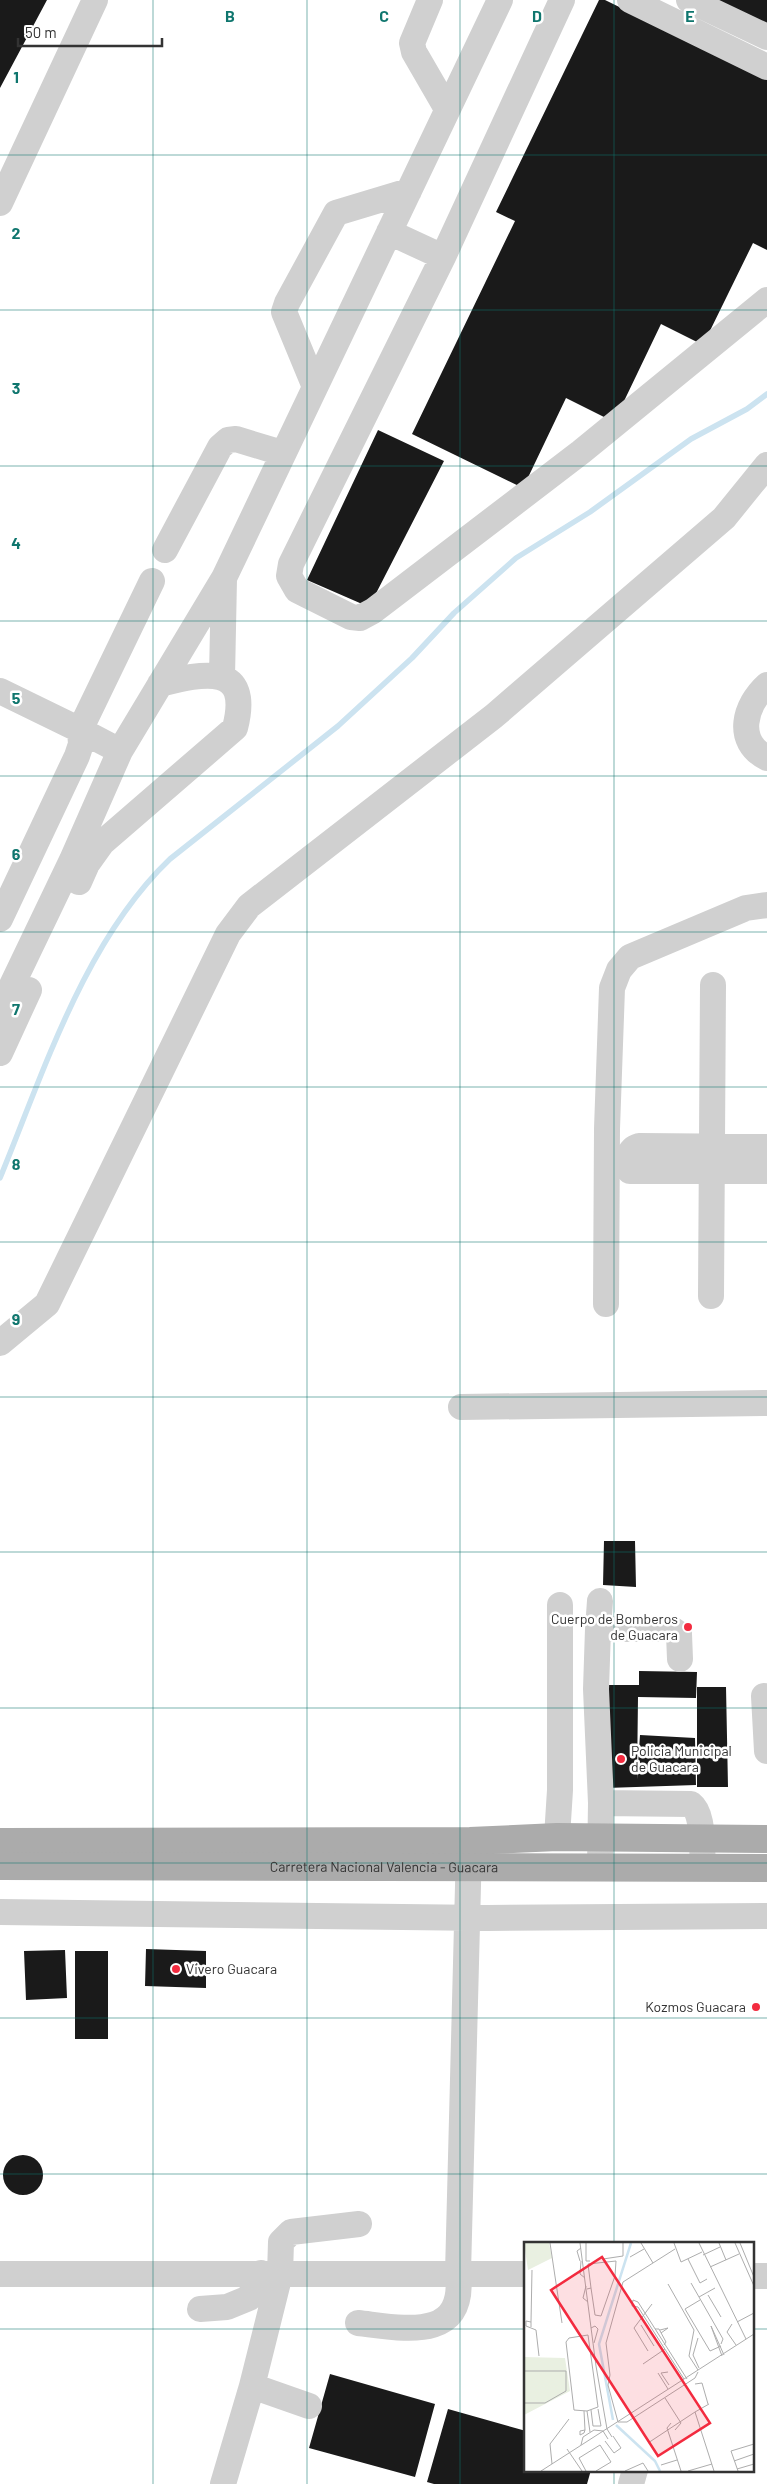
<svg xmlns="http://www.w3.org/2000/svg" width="767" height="2484" font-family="Barlow,sans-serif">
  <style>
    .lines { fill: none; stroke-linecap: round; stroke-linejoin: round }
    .stream { stroke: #cce3f0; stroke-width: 5.5 }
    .building { fill: #1a1a1a }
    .minor { stroke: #d0d0d0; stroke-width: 26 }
    .major { stroke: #ababab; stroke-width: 28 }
    .grid { fill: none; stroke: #0f766e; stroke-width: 1; stroke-opacity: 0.55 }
    .poi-dot { fill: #f32b3f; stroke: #fff; stroke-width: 2 }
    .labels { text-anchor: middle; stroke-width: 5; stroke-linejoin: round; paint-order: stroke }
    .poi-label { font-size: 14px; fill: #333; stroke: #fff; text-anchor: end }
    .street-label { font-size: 14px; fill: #333; stroke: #fff }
    .inset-river { fill: none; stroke: #cce3f0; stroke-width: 2.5 }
    .inset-road { fill: none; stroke: #adadad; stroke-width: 1 }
    .view { fill: #f32b3f; fill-opacity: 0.15; stroke: #f32b3f; stroke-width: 2.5 }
    .inset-edge { fill: none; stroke: #333; stroke-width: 2.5 }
    .grid-label { font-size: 16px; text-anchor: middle; font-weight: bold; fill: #0f766e; stroke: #fff; stroke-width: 5; stroke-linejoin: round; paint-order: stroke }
  </style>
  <rect width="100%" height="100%" fill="#fff"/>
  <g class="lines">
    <!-- stream -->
    <path class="stream" d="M0 1178C44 1071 85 940 170 859L338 726 412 658 454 613 516 558 590 512 691 439 747 409 767 394"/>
  </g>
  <!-- building -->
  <path class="building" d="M0 0H47L0 88Z
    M599 0H605L767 79V250L753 243 703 345 661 324 614 422 566 398 523 488 412 434 515 221 496 212Z
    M707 0H767V28Z
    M378 430 444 461 369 607 307 580Z
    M604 1541H635L636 1587 603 1585Z
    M639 1671 697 1672 696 1698 638 1697 637 1779 640 1735 695 1738 696 1785 606 1788 608 1685H639Z
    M697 1687H726L728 1787H697Z
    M146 1949 206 1951V1988L145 1986Z
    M65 1950 67 1998 26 2000 24 1951Z
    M75 1951H108V2039H75Z
    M3 2175a20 20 0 1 1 40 0a20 20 0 1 1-40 0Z
    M330 2374 435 2404 415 2477 309 2448Z
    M448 2409 526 2431V2470H591L587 2484H434L427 2482Z"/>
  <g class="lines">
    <!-- minor -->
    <path class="minor" d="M430 0 412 43 414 52 447 109
      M630 0 767 67
      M689 0 767 37
      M0 203 95 0
      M389 232 443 257 562 0
      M443 257 291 564 289 576 297 590 351 617 360 618 373 611 581 452 767 300
      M315 387 284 312 287 303 336 213 409 191
      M165 550 220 447 228 440 236 439 282 453
      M222 677 224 579
      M767 685C745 705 734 741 767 758
      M0 691 80 730 81 744 77 756 0 919
      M120 751 80 730 152 581
      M79 882 87 864 102 843 235 728C252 662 203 673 160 684
      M0 1010 72 860 120 751 224 578 500 0
      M0 1053 29 990
      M767 1147 639 1146C628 1149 626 1162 630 1171H767
      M711 1296 713 985
      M606 1304 607 1129 612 988 619 970 630 957 746 908 767 905
      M0 1343 47 1304 228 934 249 906 494 716 724 518 767 465
      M461 1407 767 1403
      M598 1629 600 1601
      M764 1696 767 1751
      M601 1803 596 1689 598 1629H672L679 1634 680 1659
      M557 1837 560 1790V1605
      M600 1867 601 1803 691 1804C704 1814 701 1845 703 1861
      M0 1912 487 1918 767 1916
      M0 2274H526
      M753 2276H767
      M200 2309 227 2307 249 2298 261 2273
      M358 2323C403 2328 466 2343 458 2273L469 1847
      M252 2386 309 2406
      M223 2484 252 2386 280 2274 281 2242 291 2232 359 2224
      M631 2484 635 2470"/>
    <!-- major -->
    <g class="major">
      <path d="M0 1842 470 1841 557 1837 767 1839"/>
      <path id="s1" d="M0 1866 767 1868"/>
    </g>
  </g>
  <!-- grid -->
  <path class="grid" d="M153 0V2484M307 0V2484M460 0V2484M614 0V2243M0 155H767M0 310H767M0 466H767M0 621H767M0 776H767M0 932H767M0 1087H767M0 1242H767M0 1397H767M0 1552H767M0 1708H767M0 1863H767M0 2018H767M0 2174H767M0 2329H526M753 2329H767M614 2470V2484"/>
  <!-- markers -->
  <g class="poi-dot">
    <circle cx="688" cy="1627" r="5"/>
    <circle cx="621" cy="1759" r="5"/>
    <circle cx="176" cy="1969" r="5"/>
    <circle cx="756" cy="2007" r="5"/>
  </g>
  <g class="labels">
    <!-- poi labels -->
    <g class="poi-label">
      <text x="678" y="1624">Cuerpo de Bomberos<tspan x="678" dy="16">de Guacara</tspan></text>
      <text x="631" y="1756" text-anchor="start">Policia Municipal<tspan x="631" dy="16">de Guacara</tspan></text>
      <text x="186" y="1974" text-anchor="start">Vivero Guacara</text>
      <text x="746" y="2012">Kozmos Guacara</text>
    </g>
    <!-- street labels -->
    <g class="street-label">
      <text dy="5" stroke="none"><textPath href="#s1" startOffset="384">Carretera Nacional Valencia - Guacara</textPath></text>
    </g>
  </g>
  <!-- overview -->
  <g transform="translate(524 2242)">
    <rect width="230" height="230" fill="#fff"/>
    <path d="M0 1H25L28 16 4 28ZM0 115 41 116 46 149 0 173Z" fill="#e9f0e1"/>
    <path class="inset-river" d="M89 178 75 102 107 1M92 183 131 219 136 229"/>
    <path class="inset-road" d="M26 1 38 81M56 1 72 124 83 187 88 195M62 1V19H66M117 1 129 21M150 1 157 20 178 10M175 1 222 97M195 1 202 18M211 1 230 44M216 1 230 35M151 7 99 40 82 101 86 133 84 143 94 180H103L171 136 174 130M179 13 196 5M106 15 120 7M79 17 99 14V1M164 17 176 41 183 37M56 19 53 9 57 6M57 19 56 32 61 36M186 25 215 12M167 41 199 97 197 102M144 42 170 88 165 114 174 128M62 44 59 56 64 60M63 47 67 46 64 22 92 19 91 34 77 74 71 73 67 46M184 53 197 75M175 55 191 46M176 58 161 67 186 109 197 104M7 80 8 28M213 80 230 71M208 82 203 90 212 103M117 83 130 104M7 85V80L2 79V84L12 88 15 114M67 86 71 84 74 87 70 101M131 87H135L142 100 140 103M136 88 144 86 137 91M174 96 169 113 175 126M124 109 110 86 128 62M198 114 187 84 200 113M119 122 141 107M0 129H42V149L21 161H0M144 130 137 131 145 143M134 131 144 147M160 137 114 65 108 64 109 58 114 60 163 137M171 142 178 141 184 162M141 156 157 181 151 188M67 168 69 184H77L74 167M60 169 61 188M63 169 50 168 42 100 45 96 64 93 74 165 63 169 66 190M171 170 185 162M147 181 143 186 157 229M61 188 60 191 56 193V189ZM81 199 90 211 97 206 89 194M124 201 171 170 190 229M57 203 59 195 70 188 79 189 84 197M43 207 58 229M210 219 230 212M28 222 26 202 45 177M137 223 153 218M213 227 230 222M17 229 230 92M62 229 55 216 76 203 87 220 72 229M101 229 119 221 124 229M164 229 188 222M214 229 207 209 230 202"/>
    <path class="view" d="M78 15 186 181 134 214 27 48Z"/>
    <rect width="230" height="230" class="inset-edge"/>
  </g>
  <g class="grid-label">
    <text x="230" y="22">B</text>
    <text x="384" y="22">C</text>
    <text x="537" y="22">D</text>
    <text x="690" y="22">E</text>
    <text x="16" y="83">1</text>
    <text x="16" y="239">2</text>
    <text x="16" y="394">3</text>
    <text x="16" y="549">4</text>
    <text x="16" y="704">5</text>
    <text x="16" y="860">6</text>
    <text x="16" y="1015">7</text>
    <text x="16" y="1170">8</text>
    <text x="16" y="1325">9</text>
  </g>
  <!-- scale -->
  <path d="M18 38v8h144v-8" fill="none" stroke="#333333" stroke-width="2.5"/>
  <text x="25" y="38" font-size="15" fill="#333333" stroke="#ffffff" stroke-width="4" paint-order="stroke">50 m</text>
</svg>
